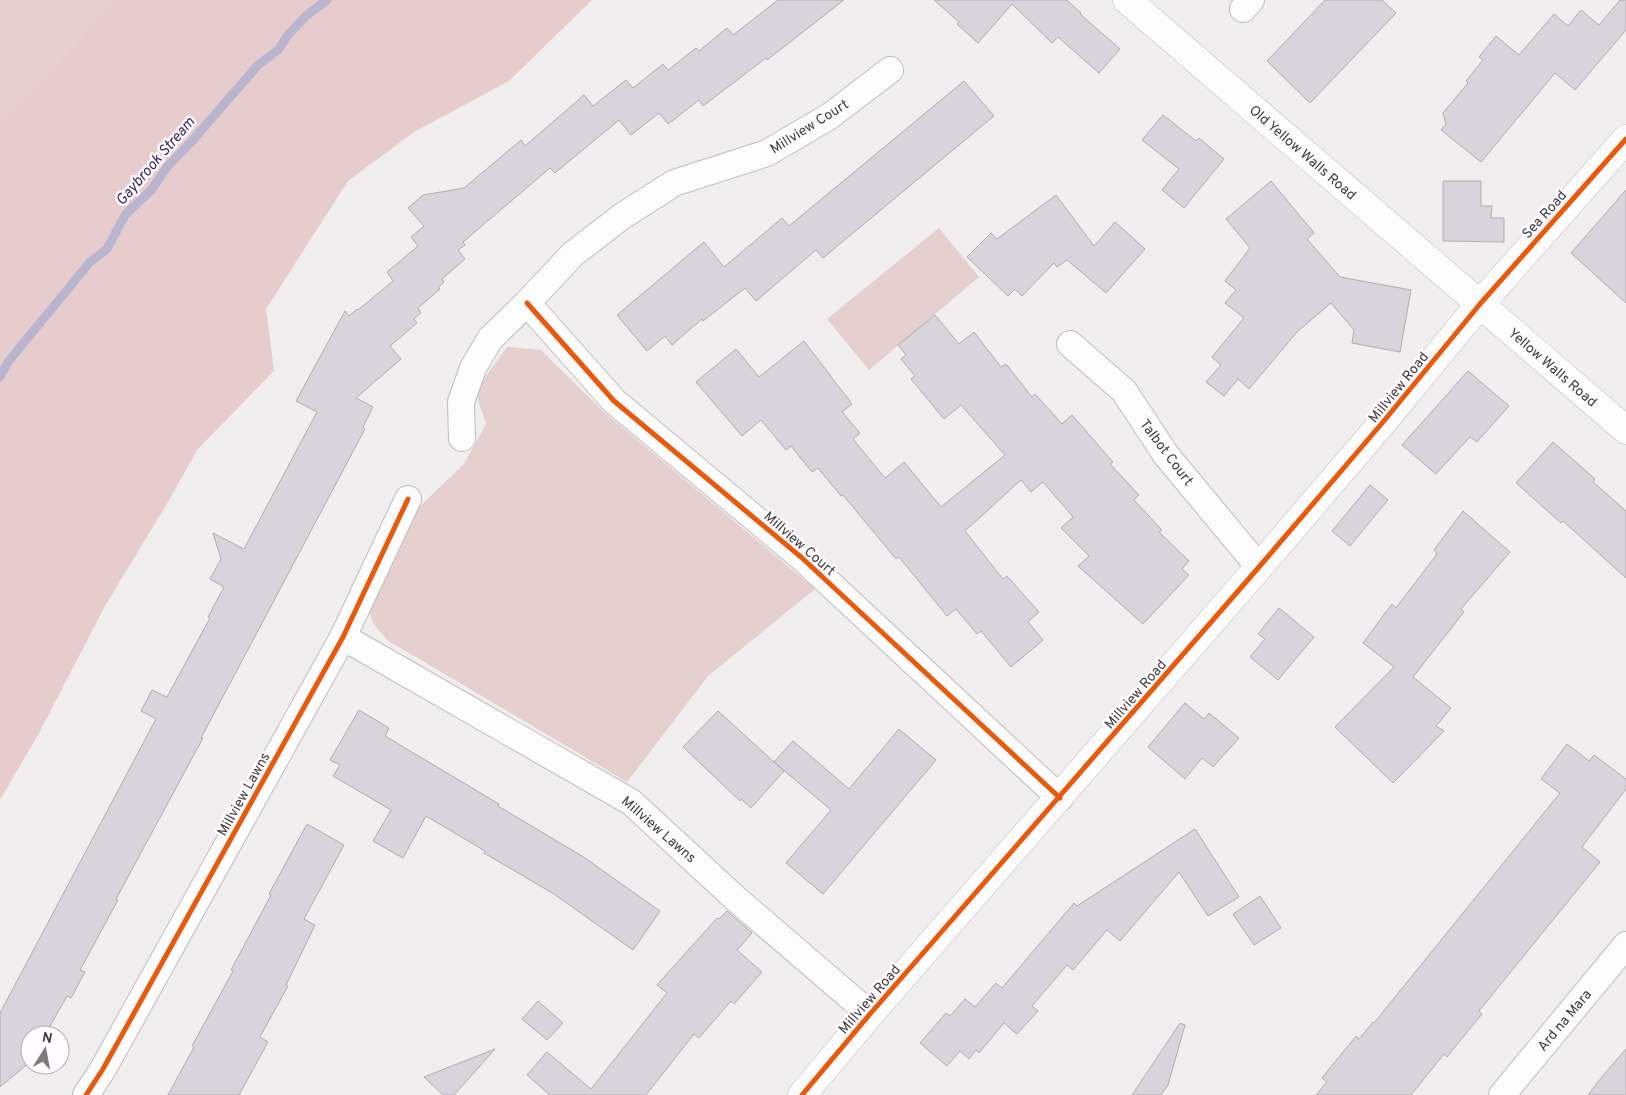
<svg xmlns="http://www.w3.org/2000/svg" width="1626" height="1095" font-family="Overpass,sans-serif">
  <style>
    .green { fill: #e5cfcf }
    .forest { fill: #e7cccd }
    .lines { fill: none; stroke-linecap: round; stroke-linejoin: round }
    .stream { stroke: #bab5cf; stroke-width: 9 }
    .building { fill: #d9d3db; stroke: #afadaf }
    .minor-casing { stroke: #bfbdbe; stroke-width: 28 }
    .tertiary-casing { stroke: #bfbdbe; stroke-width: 29 }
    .minor { stroke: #fdfcfd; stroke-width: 26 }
    .tertiary { stroke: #fdfcfd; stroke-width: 28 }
    .cycleway-casing { stroke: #fffafe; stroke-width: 8 }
    .cycleway { stroke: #e8590c; stroke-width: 5 }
    .labels { text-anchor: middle; stroke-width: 5; stroke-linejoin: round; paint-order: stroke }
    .street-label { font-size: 14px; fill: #3e3c3d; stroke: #fffafe }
    .water-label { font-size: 15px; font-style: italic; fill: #362a5a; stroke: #fffafe }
  </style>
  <rect width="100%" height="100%" fill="#f1eef0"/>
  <!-- green -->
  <path class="green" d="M0 0H176L0 196Z
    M939 228 979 277 869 370 827 319Z
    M507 347 541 350 604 412 815 589 708 676 627 782 387 640 373 623 368 608 412 514 464 464 486 424 478 400 479 386Z"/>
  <!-- forest -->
  <path class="forest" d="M116 0H592L509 81 414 132 348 181 266 309 274 371 197 450 171 497 105 606 38 735 0 800V126Z"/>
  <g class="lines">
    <!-- stream -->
    <path class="stream" d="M0 377 8 362 90 262 107 249 125 215 152 189 167 167 192 141 258 65 279 49 287 36 306 16 327 0"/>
  </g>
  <!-- building -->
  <path class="building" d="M778 0H844L767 60 766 58 703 106 699 100 668 124 659 113 631 135 619 120 555 173 550 168 463 242 465 245 458 250 465 259 442 279 444 282 438 288 440 289 418 308 421 313 414 319 417 323 390 346 401 359 356 398 373 407 363 427 365 429 201 738H203L116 899 118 900 80 970 85 972 71 998 67 996 45 1035H30V1062L0 1087V1013L156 719 141 711 152 690 167 697 210 618 208 617 224 587 210 579 221 559 213 533 244 549 317 412 296 401 345 311 349 316 357 309 358 310 393 281 387 272 418 246 411 237 424 226 408 208 423 195 464 188 521 140 525 146 584 95 593 106 626 80 633 88 663 64 668 70 696 48 699 51 727 28 733 35Z
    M934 0H1067L1081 13 1080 14 1120 49 1099 73 1058 37 1052 43 1012 4 978 43 957 24 959 22Z
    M1325 0H1382L1396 13 1310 103 1267 61Z
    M1620 0H1626V30L1575 90 1555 73 1481 162 1441 130 1446 124 1443 113 1468 83 1466 81 1483 60 1479 57 1496 36 1519 55 1554 14 1568 26 1581 10 1599 25Z
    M964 81 994 116 823 258 816 250 756 301 745 288 703 321 702 319 672 345 665 336 647 351 617 315 704 242 724 267 782 218 789 226Z
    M1163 115 1196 141 1199 138 1224 159 1184 208 1162 190 1179 169 1142 140Z
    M1271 181 1314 233 1307 239 1340 277 1411 290 1400 352 1352 343 1354 330 1331 303 1297 332 1249 389 1238 379 1224 396 1206 382 1221 365 1212 357 1244 318 1225 303 1236 290 1225 281 1250 248 1226 219Z
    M1443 181H1481V206H1492L1491 218H1504V242L1443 241Z
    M1626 190V303L1571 253Z
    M1056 195 1094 246 1115 222 1145 249 1106 293 1067 260 1057 267 1054 263 1022 296 1015 289 1008 296 967 257 991 233 997 239Z
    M935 315 959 344 974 332 1001 367 1006 364 1032 397 1035 394 1062 424 1072 415 1113 462 1110 464 1139 495 1134 500 1162 530 1159 532 1189 561 1182 569 1189 575 1143 624 1078 566 1089 556 1061 528 1073 517 1043 482 1031 492 1021 480 965 531 1003 579 1007 576 1039 612 1028 622 1043 640 1011 667 981 631 977 634 956 609 947 616 899 557 896 559 843 495 841 496 818 468 812 472 791 446 786 450 761 420 742 436 696 382 736 349 759 377 804 341 852 404 842 412 860 433 853 439 885 478 904 462 941 507 1005 455 961 405 944 419 911 379 915 376 901 359 906 355 898 345Z
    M1468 371 1509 406 1477 442 1470 437 1436 474 1402 445Z
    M1553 442 1595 479 1593 482 1626 511V578L1563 521 1561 523 1516 483Z
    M1370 485 1388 500 1350 546 1332 531Z
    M1463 511 1510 552 1461 609 1464 612 1413 677 1451 708 1436 726 1444 731 1393 783 1335 727 1394 667 1363 643 1392 604 1396 608 1437 554 1434 550Z
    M1279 608 1314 637 1278 680 1250 657 1265 639 1258 634Z
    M1185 703 1204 719 1209 713 1239 738 1213 767 1202 758 1185 779 1148 747Z
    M359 710 389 728 385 736 499 804 498 806 582 856 660 911 633 950 554 894 484 853 485 851 426 816 403 858 373 841 391 810 333 776 340 765 330 760Z
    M718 711 784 771 751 808 741 799 740 801 683 747Z
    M899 729 936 760 823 894 786 863 831 810 774 762 793 741 849 789Z
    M1567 744 1589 761 1594 755 1626 779V789L1582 847 1600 862 1479 1011 1482 1014 1447 1057 1444 1054 1411 1095H1316L1327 1082 1322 1078 1356 1036 1359 1039 1373 1022 1374 1023 1560 793 1541 779Z
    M307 824 344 845 304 919 315 925 286 985 288 986 260 1037 268 1042 239 1095H168L194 1047 192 1046 233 971 231 970 271 895 269 894Z
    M1195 829 1239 897 1208 916 1179 872 1120 941 1107 930 1073 970 1067 965 1032 1006 1038 1011 1017 1034 1004 1023 979 1053 976 1050 969 1059 960 1051 947 1066 920 1043 946 1013 950 1016 965 999 975 1007 996 983 1002 988 1074 903 1077 906Z
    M1260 896 1281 928 1254 945 1233 914Z
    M727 911 752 933 737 950 762 972 734 1004 731 1001 699 1038 694 1034 646 1095H550L527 1075 547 1052 591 1089 667 993 657 985 717 918 719 919Z
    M538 1001 563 1023 547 1040 522 1019Z
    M1180 1023 1185 1025 1168 1085 1161 1095H1132Z
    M495 1049 454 1095H443L424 1077Z
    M1626 1049V1095H1588L1605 1073Z"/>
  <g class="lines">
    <!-- minor casing -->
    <g class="minor-casing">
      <path id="minor" d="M1243 9 1251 0
        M527 303 614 401 801 557 1060 798
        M1070 344 1124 391 1166 455 1259 567
        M462 438 461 402 473 368 490 339 527 303 573 254 621 217 674 183 767 153 830 116 890 70
        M343 637 631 802 735 898 870 1014
        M86 1095 103 1069 343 637 408 499
        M1502 1095 1626 945"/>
    </g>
    <!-- tertiary casing -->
    <g class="tertiary-casing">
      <path id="tertiary" d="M1127 0 1626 430
        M802 1095 870 1014 1259 567 1383 422 1480 304 1626 139"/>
    </g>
    <!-- minor -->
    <use href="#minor" class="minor"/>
    <!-- tertiary -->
    <use href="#tertiary" class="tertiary"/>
    <!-- cycleway casing -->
    <g class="cycleway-casing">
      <path id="cycleway" d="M527 303 614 401 801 557 1060 798
        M86 1095 103 1069 343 637 408 499
        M802 1095 870 1014 1259 567 1383 422 1480 304 1626 139"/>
    </g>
    <!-- cycleway -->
    <use href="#cycleway" class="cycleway"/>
  </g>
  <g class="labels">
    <!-- street labels -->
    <g class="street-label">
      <text transform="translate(809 126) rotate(-32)" y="5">Millview Court</text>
      <text transform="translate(1303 152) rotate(41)" y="5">Old Yellow Walls Road</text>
      <text transform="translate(1544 214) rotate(-48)" y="5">Sea Road</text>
      <text transform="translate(1553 367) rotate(41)" y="5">Yellow Walls Road</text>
      <text transform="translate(1398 387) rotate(-51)" y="5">Millview Road</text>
      <text transform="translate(1167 452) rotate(53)" y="5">Talbot Court</text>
      <text transform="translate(800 543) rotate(41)" y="5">Millview Court</text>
      <text transform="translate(1135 694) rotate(-49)" y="5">Millview Road</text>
      <text transform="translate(243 794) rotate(-61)" y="5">Millview Lawns</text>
      <text transform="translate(659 829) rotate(41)" y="5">Millview Lawns</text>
      <text transform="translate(869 999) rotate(-49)" y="5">Millview Road</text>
      <text transform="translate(1564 1020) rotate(-50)" y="5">Ard na Mara</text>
    </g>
    <!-- water labels -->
    <g class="water-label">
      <text transform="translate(155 161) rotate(-49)" y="5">Gaybrook Stream</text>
    </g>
  </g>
  <!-- north arrow -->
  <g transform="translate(45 1050) rotate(11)"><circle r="24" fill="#fffafe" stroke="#b2aeb1"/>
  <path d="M0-4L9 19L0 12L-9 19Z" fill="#7d7a7c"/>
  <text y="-8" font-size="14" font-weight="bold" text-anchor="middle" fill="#3e3c3d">N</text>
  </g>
</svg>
